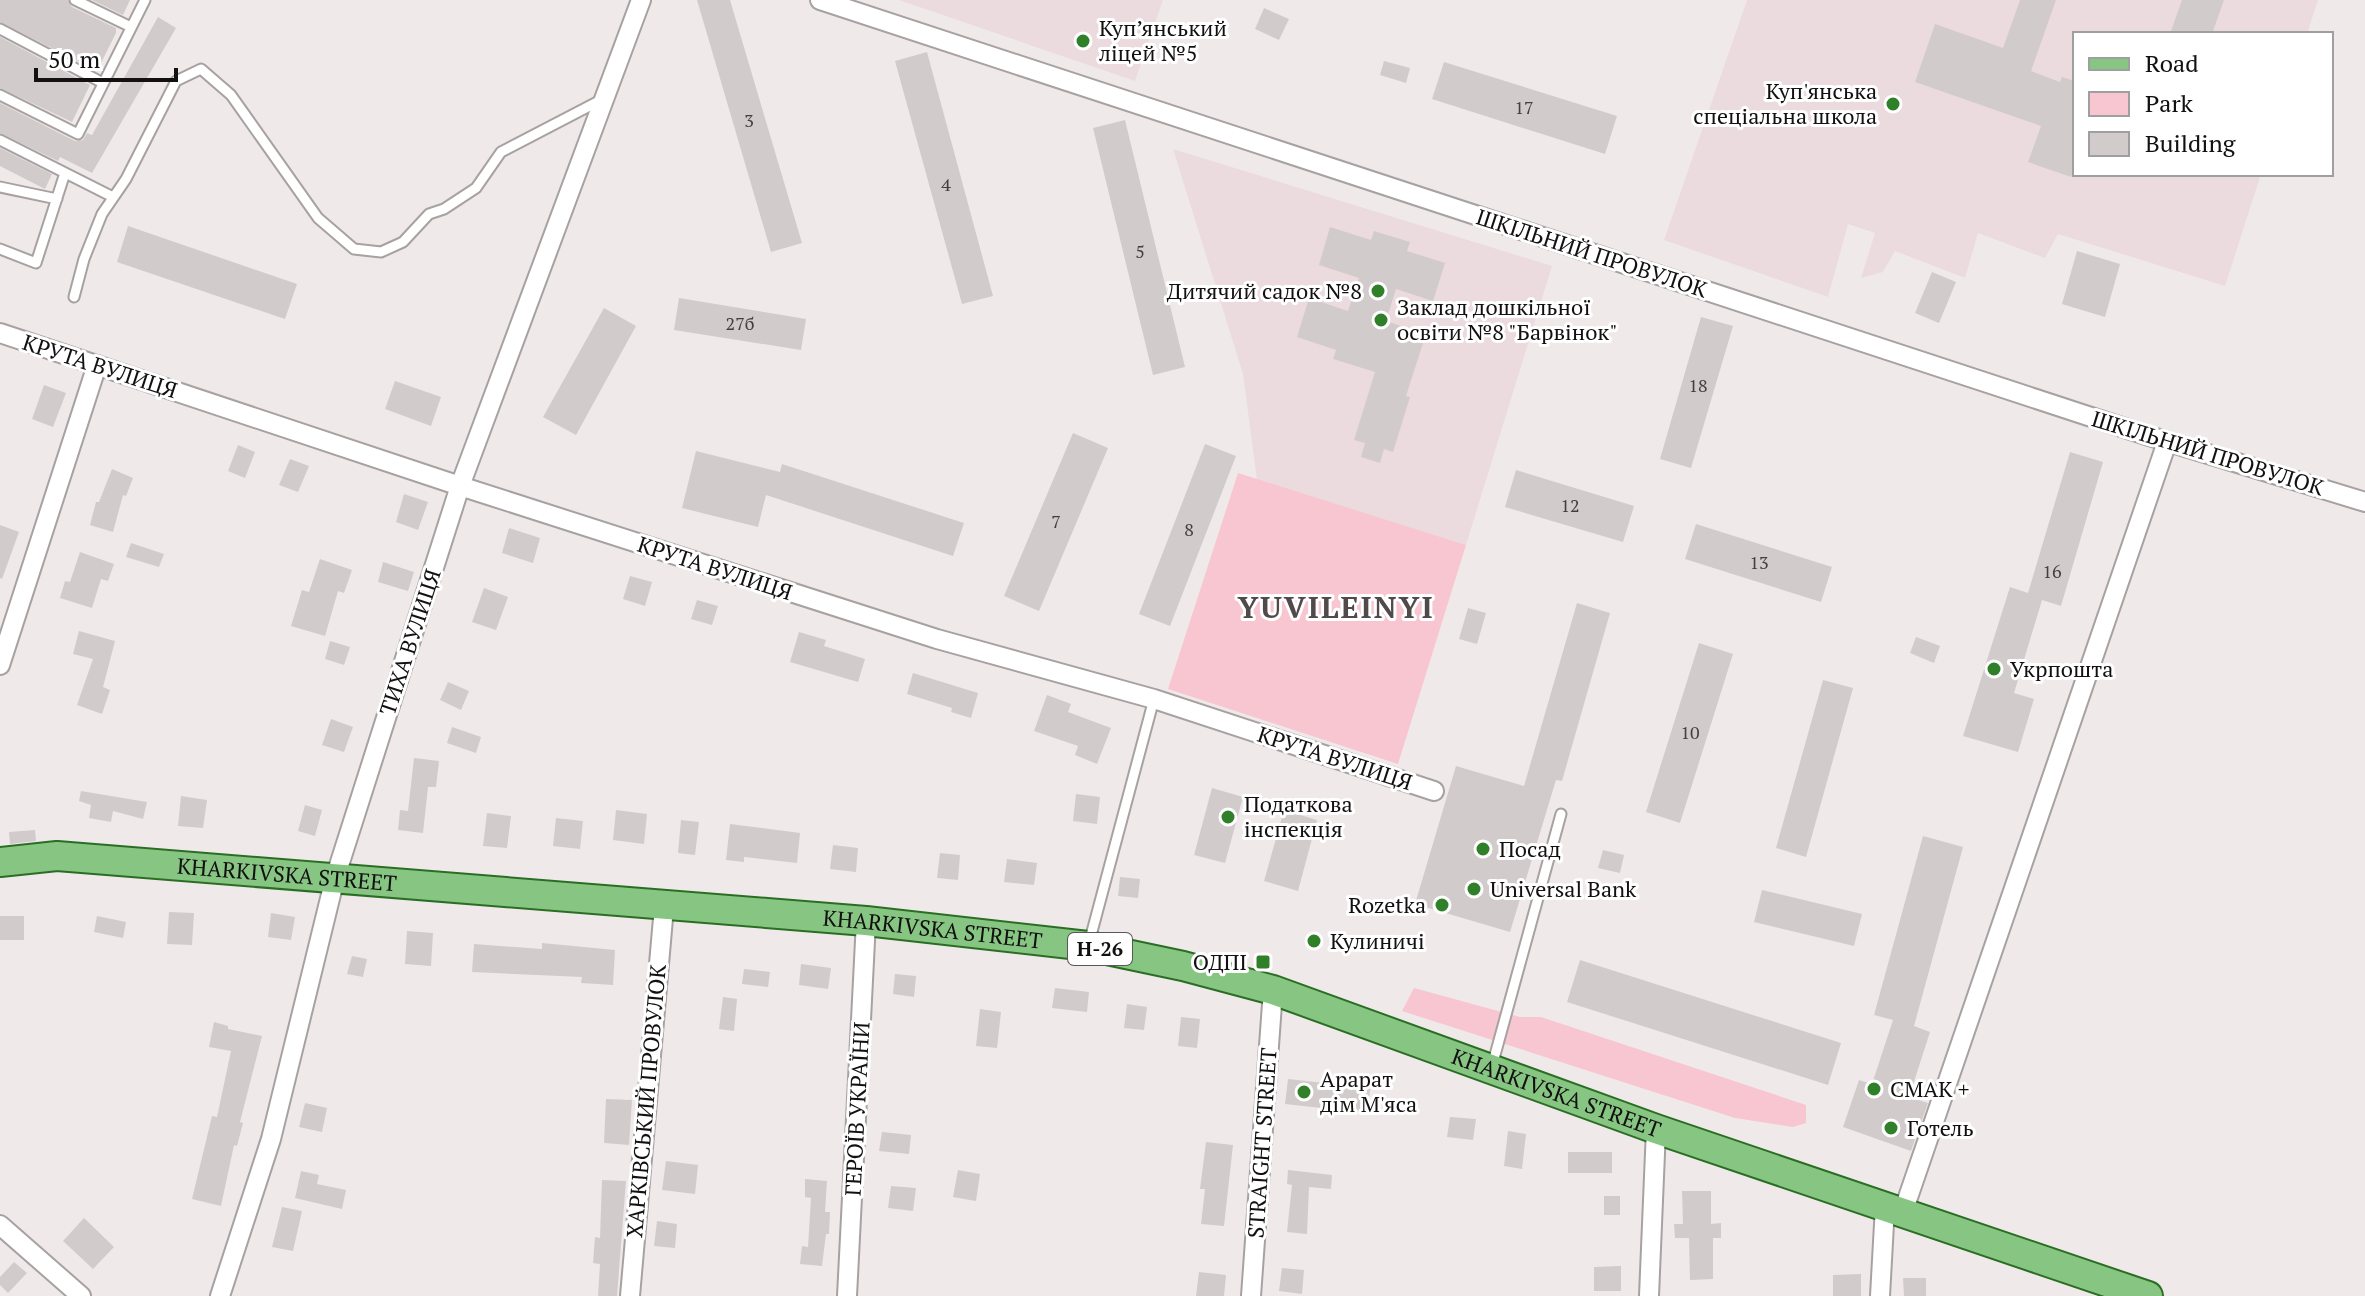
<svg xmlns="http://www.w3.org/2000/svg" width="2365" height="1296" font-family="'PT Serif',serif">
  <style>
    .built { fill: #ebdbde }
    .green { fill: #f8c6d0 }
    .building { fill: #d2cbcc }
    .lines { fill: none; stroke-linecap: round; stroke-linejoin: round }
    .lane-casing { stroke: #a8a1a2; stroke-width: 13 }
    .street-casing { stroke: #a8a1a2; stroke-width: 22 }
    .primary-casing { stroke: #2a6e24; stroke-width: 32 }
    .lane { stroke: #fff; stroke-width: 9 }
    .street { stroke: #fff; stroke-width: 18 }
    .primary { stroke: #87c682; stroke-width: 28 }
    .poi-dot { fill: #307f29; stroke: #fff; stroke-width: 3 }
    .labels { text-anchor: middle; stroke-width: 6; stroke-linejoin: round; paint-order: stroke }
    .number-label { font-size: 18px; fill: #423f3f }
    .shield { fill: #fff; stroke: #595858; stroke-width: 2 }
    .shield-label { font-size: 20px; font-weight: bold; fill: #121010 }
    .poi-label { font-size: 22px; fill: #121010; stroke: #fff; text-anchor: start }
    .street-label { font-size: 22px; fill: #121010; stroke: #fff }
    .district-label { font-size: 30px; font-weight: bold; letter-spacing: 2px; fill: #504a4b; stroke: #fff }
  </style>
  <rect width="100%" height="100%" fill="#f0e9ea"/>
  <!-- built -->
  <path class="built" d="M899 0H1163L1135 81Z
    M1747 0H2318L2307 34H2075V174H2261L2225 286 2058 234 2045 258 1978 233 1965 278 1895 251 1883 272 1861 278 1875 233 1848 224 1828 297 1664 240Z
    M1173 149 1552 266 1466 545 1257 480 1243 374Z"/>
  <!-- green -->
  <path class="green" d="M1238 473 1466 545 1398 764 1168 689Z
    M1414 988 1520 1017H1541L1806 1105V1123L1793 1127 1735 1118 1402 1011Z"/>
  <!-- building -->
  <path class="building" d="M0 0H68L72 7 116 28V33L97 71 0 22Z
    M92 0H130L123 15Z
    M697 0H730L802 243 771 252Z
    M2020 0H2056L2031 71 2060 82 2062 77 2075 81V166L2071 177 2028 162 2041 126 1915 82 1935 24 2003 48Z
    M2182 0H2224L2212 34H2170Z
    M1264 8 1289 19 1279 40 1255 29Z
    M158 17 176 28 92 173 60 157 58 161 0 133V103L75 141 83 140 87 133 92 135Z
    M0 37 90 85 72 122 0 88Z
    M927 52 993 296 962 304 895 61Z
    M1384 61 1410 68 1406 83 1380 75Z
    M1444 62 1617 116 1605 154 1432 99Z
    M1125 120 1185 367 1153 375 1093 128Z
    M0 148 52 174 45 189 0 166Z
    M128 226 297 284 285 319 117 262Z
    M1330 227 1371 240 1374 231 1410 242 1407 251 1445 263 1433 301 1396 289 1386 321 1426 334 1406 396 1410 397 1393 452 1384 449 1380 463 1361 457 1365 443 1354 440 1375 372 1333 359 1336 350 1297 337 1309 298 1348 311 1359 278 1319 265Z
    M2077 251 2120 264 2105 317 2062 304Z
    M1932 272 1956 282 1939 323 1915 313Z
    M679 298 806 319 801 350 674 330Z
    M604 308 636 326 576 435 543 417Z
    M1701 317 1733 326 1691 468 1660 459Z
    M395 381 441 397 431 426 385 409Z
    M44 385 66 393 53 427 32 419Z
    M1073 433 1108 448 1039 611 1004 596Z
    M1205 444 1236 456 1170 626 1139 614Z
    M238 445 255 452 245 478 228 471Z
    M696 451 780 472 782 464 964 523 953 556 766 495 758 527 682 508Z
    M2070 452 2103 462 2061 606 2042 600 2014 693 2034 699 2018 752 1963 736 2010 587 2028 593Z
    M290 459 309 466 298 492 279 485Z
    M112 469 133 478 126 496 123 495 113 532 90 525 96 502H99Z
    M1516 470 1634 506 1623 542 1505 507Z
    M404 494 428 502 418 530 396 522Z
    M1696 524 1832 567 1821 602 1685 559Z
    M0 525 19 532 2 579 0 578Z
    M509 528 540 538 533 563 502 553Z
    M131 543 164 554 159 567 126 557Z
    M80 552 114 564 108 581 101 579 92 608 60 598 65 581 70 582Z
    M320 559 352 570 344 593 338 591 325 636 291 626 302 590 309 592Z
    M383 562 414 572 408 591 378 582Z
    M630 576 652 582 645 606 623 599Z
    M484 588 508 597 496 630 472 622Z
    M697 600 718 606 712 625 691 619Z
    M1577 603 1610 613 1562 781 1556 780 1510 932 1415 904 1456 766 1524 786Z
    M1468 608 1486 613 1477 644 1459 639Z
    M79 631 115 641 103 687 110 690 102 714 77 705 93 659 73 654Z
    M799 632 826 640 824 646 865 659 858 682 790 662Z
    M1916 637 1940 646 1934 663 1910 653Z
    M330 641 350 647 344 665 325 659Z
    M1699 643 1733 654 1680 823 1646 812Z
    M913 673 978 693 971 718 951 712 952 708 907 694Z
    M1823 680 1853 688 1806 857 1776 848Z
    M448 682 469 691 461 710 440 700Z
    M1047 695 1071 704 1068 712 1111 728 1097 764 1075 755 1078 746 1034 731Z
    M331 719 353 727 344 752 322 745Z
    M452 727 481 737 476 753 447 743Z
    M414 758 439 761 436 787H428L423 833 398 830 400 810 408 811Z
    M1212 788 1243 797 1225 863 1194 855Z
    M81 791 147 802 143 819 113 811 111 822 89 818 91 805 79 801Z
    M1076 794 1100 797 1097 824 1073 821Z
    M181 796 207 800 203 828 178 826Z
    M305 805 322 810 315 836 298 831Z
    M616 810 647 814 644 844 613 840Z
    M1284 810 1317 820 1298 891 1264 881Z
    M487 813 511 816 507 848 483 846Z
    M556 818 583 821 580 849 553 846Z
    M681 820 699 822 695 855 678 853Z
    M730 824 800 833 797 863 744 857V862L726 860Z
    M35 830 36 841 10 844 9 832Z
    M1923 836 1963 847 1914 1026 1930 1032 1909 1097 1928 1103 1911 1151 1843 1127 1859 1080 1872 1084 1893 1020 1874 1015Z
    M833 845 858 848 856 872 830 869Z
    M1603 850 1624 855 1620 873 1598 868Z
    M940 853 960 855 958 880 937 878Z
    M1007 859 1037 863 1034 885 1004 882Z
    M1120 877 1140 879 1138 898 1118 896Z
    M1762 890 1862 914 1854 946 1754 922Z
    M169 912 194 913 192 945 167 944Z
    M271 913 295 917 291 940 268 937Z
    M0 916H24V940H0Z
    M97 916 126 922 123 938 94 932Z
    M407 931 433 933 431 966 405 964Z
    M542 943 615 950 613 985 581 983 582 977 472 972 474 944 542 949Z
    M352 956 367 959 363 977 347 974Z
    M1580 960 1841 1043 1828 1085 1567 1002Z
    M801 964 831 968 828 989 799 985Z
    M744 969 770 972 768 987 742 984Z
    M895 974 916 976 914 997 893 994Z
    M1055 988 1089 992 1087 1012 1052 1008Z
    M723 997 737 999 734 1031 719 1029Z
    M1127 1004 1147 1007 1144 1030 1124 1028Z
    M980 1009 1001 1012 997 1048 976 1046Z
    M1181 1017 1200 1019 1197 1048 1178 1046Z
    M214 1022 228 1026V1029L262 1036 240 1122 243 1123 237 1146 234 1145 221 1206 192 1199 212 1116 217 1117 231 1051 209 1047Z
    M1288 1079 1343 1085 1344 1079 1371 1082 1367 1113 1285 1104Z
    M606 1099 632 1100 629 1145 604 1143Z
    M305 1103 327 1108 322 1132 299 1127Z
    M1450 1117 1476 1119 1473 1140 1447 1137Z
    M1508 1131 1526 1134 1522 1169 1504 1166Z
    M882 1132 911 1135 909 1154 879 1151Z
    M1206 1142 1233 1145 1224 1226 1201 1224 1205 1189H1200Z
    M1568 1152H1612V1173H1568Z
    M666 1161 698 1165 695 1194 662 1190Z
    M958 1170 980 1174 976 1201 953 1197Z
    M1288 1170 1332 1175 1331 1189 1309 1187 1307 1234 1287 1232 1292 1185 1287 1184Z
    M301 1171 319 1175 317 1184 346 1190 342 1209 295 1198Z
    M805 1179 827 1181 825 1212H830L829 1234H826L822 1266 800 1264 802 1246 808 1247 811 1198 805 1197Z
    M602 1180 626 1181 617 1296H598L600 1264 593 1263 595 1237 600 1238Z
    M891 1186 916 1188 913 1211 888 1208Z
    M1682 1191H1711V1224L1721 1223V1238H1713V1279L1690 1280 1689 1238H1675L1674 1224H1683Z
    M1604 1196H1620V1215H1604Z
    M282 1207 302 1211 293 1251 272 1247Z
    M84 1218 114 1247 93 1269 63 1241Z
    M657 1221 677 1224 675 1248 654 1246Z
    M14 1262 27 1273 8 1293 0 1285V1277Z
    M1621 1266V1291H1594V1267Z
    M1282 1268 1304 1270 1302 1294 1279 1291Z
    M1199 1272 1226 1275 1224 1296H1196Z
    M1861 1274V1296H1833V1275Z
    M1903 1278H1926V1296H1904Z"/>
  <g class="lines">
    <!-- lane casing -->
    <g class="lane-casing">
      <path id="lane" d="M75 0 131 27
        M0 29 103 83
        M0 95 78 134 145 0
        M0 140 113 197
        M0 187 57 199
        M0 249 36 263 65 173
        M74 297 84 259 102 214 126 179 176 81 201 69 231 95 318 218 354 249 381 252 403 242 429 214 444 209 476 188 501 152 601 100
        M1089 943 1154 699
        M1492 1066 1561 814"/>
    </g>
    <!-- street casing -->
    <g class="street-casing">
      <path id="street" d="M820 0 2146 435 2365 502
        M0 333 460 486 937 639 1154 699 1434 791
        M0 665 97 365
        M1903 1212 2167 442
        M0 1225 81 1296
        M220 1296 271 1139 335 878 460 486 641 0
        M630 1296 664 907
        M847 1296 866 921
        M1251 1296 1273 990
        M1649 1296 1656 1129
        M1880 1296 1885 1206"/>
    </g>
    <!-- primary casing -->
    <g class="primary-casing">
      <g id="primary">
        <path id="s1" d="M0 862 57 856 866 921 1088 946 1183 966 1273 990 1656 1129 2148 1296"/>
      </g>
    </g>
    <!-- lane -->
    <use href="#lane" class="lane"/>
    <!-- street -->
    <use href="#street" class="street"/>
    <!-- primary -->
    <use href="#primary" class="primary"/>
  </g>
  <!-- markers -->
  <g class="poi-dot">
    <circle cx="1083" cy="41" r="8"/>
    <circle cx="1893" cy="104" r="8"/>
    <circle cx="1378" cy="291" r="8"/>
    <circle cx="1381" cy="320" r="8"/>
    <circle cx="1994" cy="669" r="8"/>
    <circle cx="1228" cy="817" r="8"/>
    <circle cx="1483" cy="849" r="8"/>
    <circle cx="1474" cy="889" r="8"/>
    <circle cx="1442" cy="905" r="8"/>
    <circle cx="1314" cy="941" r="8"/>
    <rect x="1255" y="954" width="16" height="16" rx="4"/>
    <circle cx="1874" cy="1089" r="8"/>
    <circle cx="1304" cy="1092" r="8"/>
    <circle cx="1891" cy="1128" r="8"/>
  </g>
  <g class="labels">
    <!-- number labels -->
    <g class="number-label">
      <text x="1524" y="114">17</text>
      <text x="749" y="127">3</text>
      <text x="946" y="191">4</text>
      <text x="1140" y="258">5</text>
      <text x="740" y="330">27б</text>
      <text x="1698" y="392">18</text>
      <text x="1570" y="512">12</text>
      <text x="1056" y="528">7</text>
      <text x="1189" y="536">8</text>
      <text x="1759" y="569">13</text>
      <text x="2052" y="578">16</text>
      <text x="1690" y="739">10</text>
    </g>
    <!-- shield labels -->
    <rect class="shield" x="1068" y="933" width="64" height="32" rx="6"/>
    <g class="shield-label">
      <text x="1100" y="956">Н-26</text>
    </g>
    <!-- poi labels -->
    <g class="poi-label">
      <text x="1099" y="36">Куп’янський<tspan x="1099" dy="25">ліцей №5</tspan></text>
      <text x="1877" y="99" text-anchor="end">Куп'янська<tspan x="1877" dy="25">спеціальна школа</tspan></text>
      <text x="1362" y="299" text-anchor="end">Дитячий садок №8</text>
      <text x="1397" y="315">Заклад дошкільної<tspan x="1397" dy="25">освіти №8 "Барвінок"</tspan></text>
      <text x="2010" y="677">Укрпошта</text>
      <text x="1244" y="812">Податкова<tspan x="1244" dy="25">інспекція</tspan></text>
      <text x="1499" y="857">Посад</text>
      <text x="1490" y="897">Universal Bank</text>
      <text x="1426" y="913" text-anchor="end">Rozetka</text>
      <text x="1330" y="949">Кулиничі</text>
      <text x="1247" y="970" text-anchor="end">ОДПІ</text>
      <text x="1320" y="1087">Арарат<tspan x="1320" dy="25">дім М'яса</tspan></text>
      <text x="1890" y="1097">СМАК +</text>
      <text x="1907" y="1136">Готель</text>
    </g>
    <!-- street labels -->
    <g class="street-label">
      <text transform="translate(1592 253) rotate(18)" y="8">ШКІЛЬНИЙ ПРОВУЛОК</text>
      <text transform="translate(100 366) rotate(18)" y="8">КРУТА ВУЛИЦЯ</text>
      <text transform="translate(2208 453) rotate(17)" y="8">ШКІЛЬНИЙ ПРОВУЛОК</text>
      <text transform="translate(715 568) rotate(18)" y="8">КРУТА ВУЛИЦЯ</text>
      <text transform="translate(410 642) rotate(-72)" y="8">ТИХА ВУЛИЦЯ</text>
      <text transform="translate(1335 758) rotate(18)" y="8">КРУТА ВУЛИЦЯ</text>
      <text dy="8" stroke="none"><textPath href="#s1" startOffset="288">KHARKIVSKA STREET</textPath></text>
      <text dy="8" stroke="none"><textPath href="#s1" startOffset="936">KHARKIVSKA STREET</textPath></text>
      <text dy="8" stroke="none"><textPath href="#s1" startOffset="1584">KHARKIVSKA STREET</textPath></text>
      <text transform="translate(646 1101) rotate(-85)" y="8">ХАРКІВСЬКИЙ ПРОВУЛОК</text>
      <text transform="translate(857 1109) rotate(-87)" y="8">ГЕРОЇВ УКРАЇНИ</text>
      <text transform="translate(1262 1143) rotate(-86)" y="8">STRAIGHT STREET</text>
    </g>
    <!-- district labels -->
    <g class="district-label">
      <text x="1336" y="618">YUVILEINYI</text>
    </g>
  </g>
  <!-- legend -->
  <rect x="2073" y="32" width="260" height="144" fill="#ffffff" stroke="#a09f9f" stroke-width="2"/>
  <rect x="2089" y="58" width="40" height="12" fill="#87c682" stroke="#a09f9f" stroke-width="2"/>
  <text x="2145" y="72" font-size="24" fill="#121010">Road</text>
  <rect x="2089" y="92" width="40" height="24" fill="#f8c6d0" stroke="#a09f9f" stroke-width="2"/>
  <text x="2145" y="112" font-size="24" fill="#121010">Park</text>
  <rect x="2089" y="132" width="40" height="24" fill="#d2cbcc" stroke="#a09f9f" stroke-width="2"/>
  <text x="2145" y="152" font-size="24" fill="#121010">Building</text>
  <!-- scale -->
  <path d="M36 68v12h140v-12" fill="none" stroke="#121010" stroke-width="4"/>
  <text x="48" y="68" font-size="24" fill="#121010" stroke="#ffffff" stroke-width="6" paint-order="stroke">50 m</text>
</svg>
